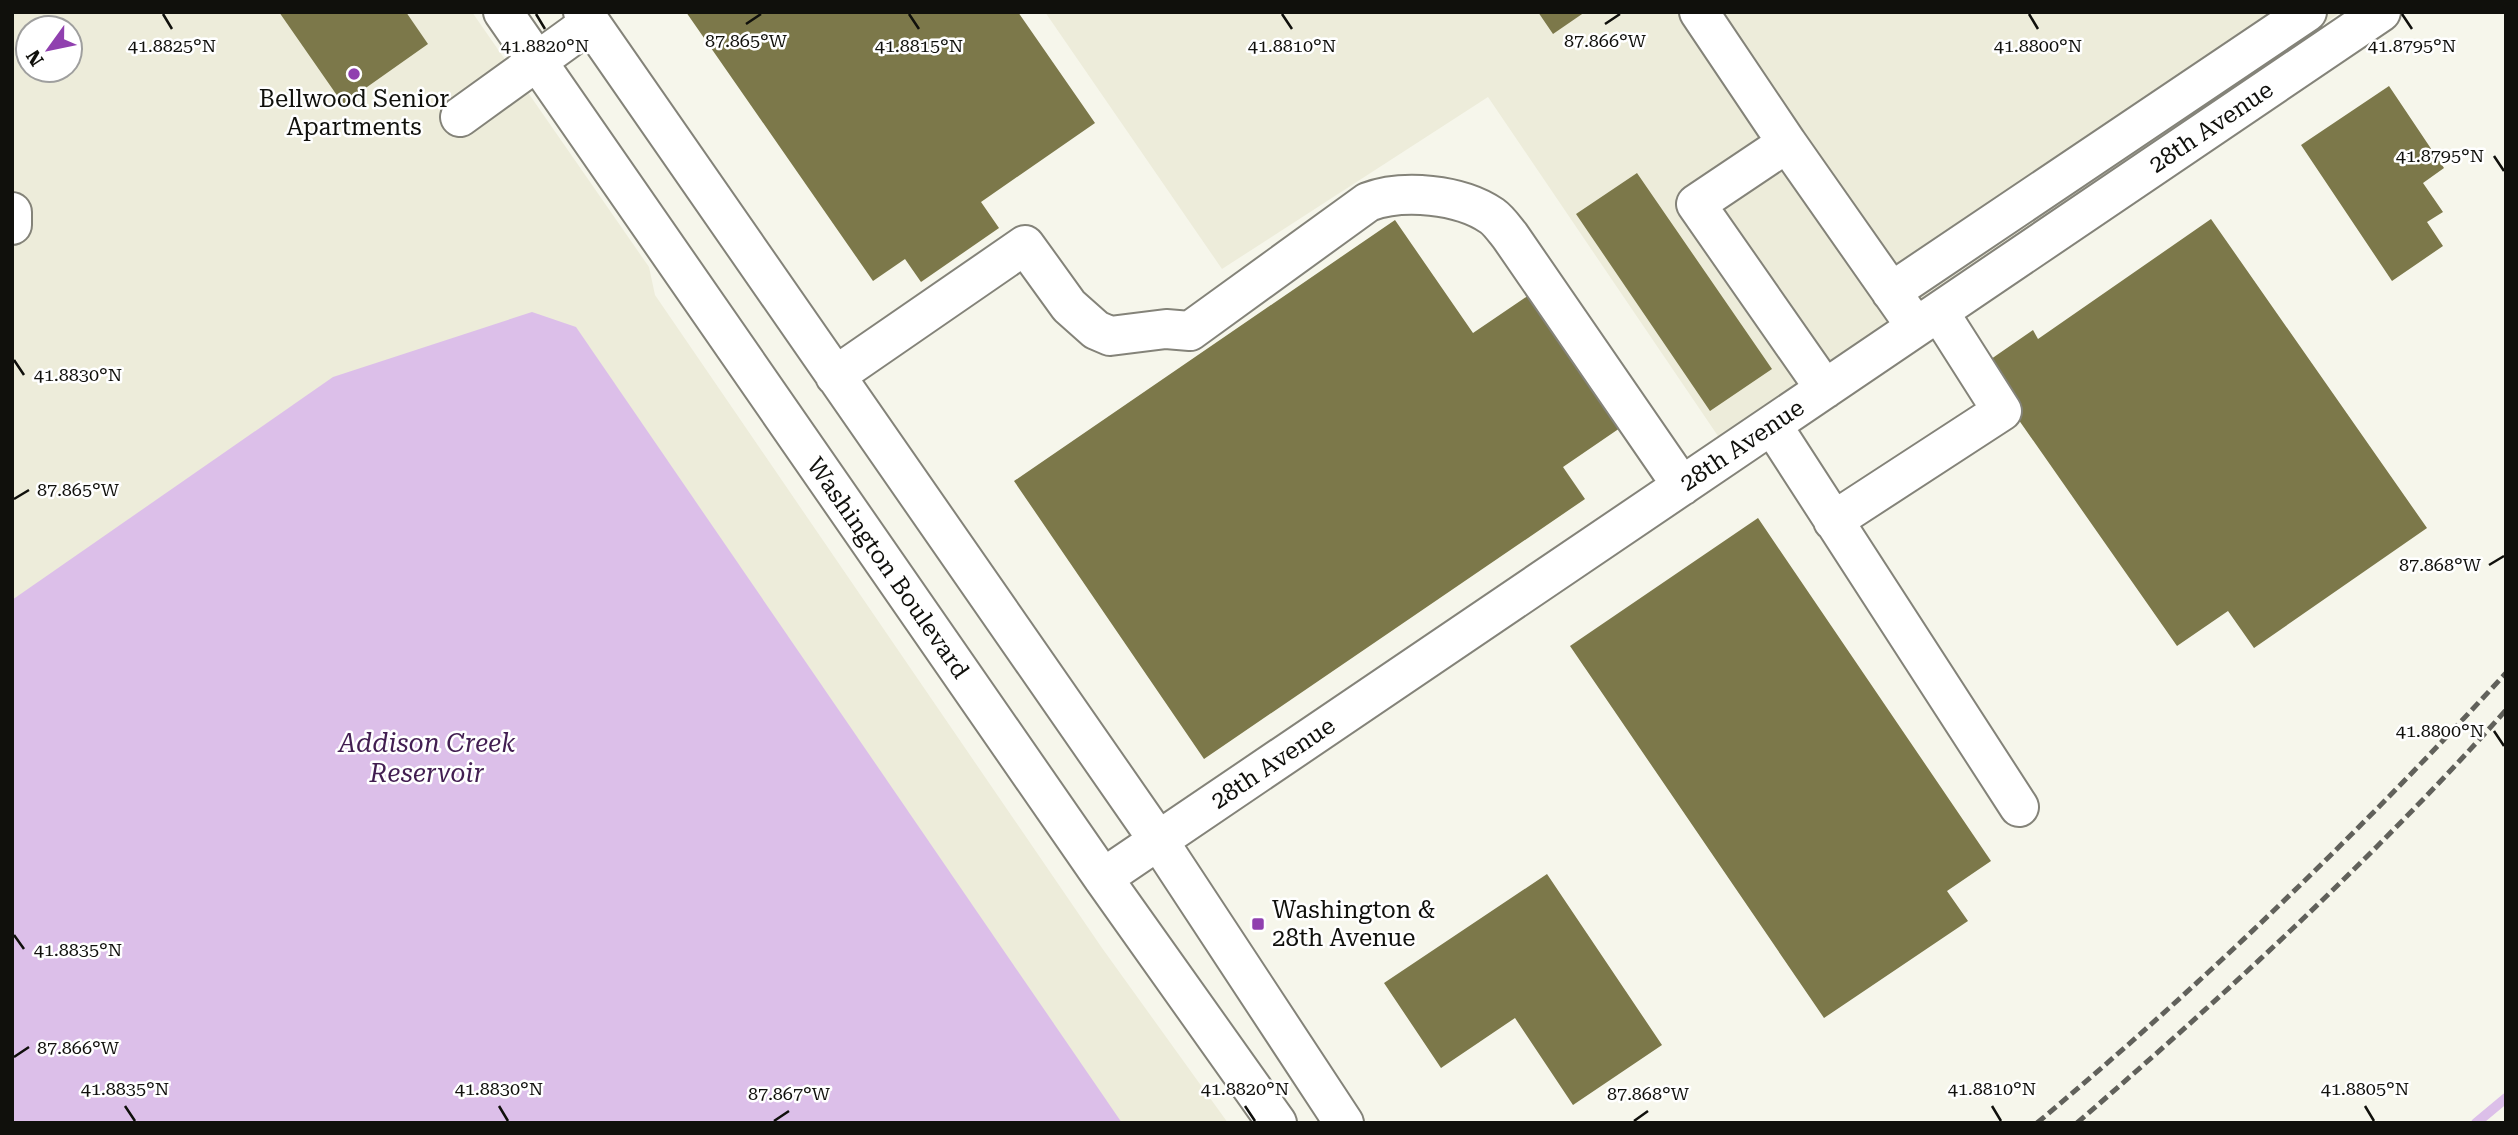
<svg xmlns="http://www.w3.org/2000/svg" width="2518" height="1135" font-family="'Roboto Serif',serif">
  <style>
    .built { fill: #edecda; fill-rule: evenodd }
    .water { fill: #dcbfe9 }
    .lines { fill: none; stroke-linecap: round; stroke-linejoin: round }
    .stream { stroke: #dcbfe9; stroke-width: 10 }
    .building { fill: #7c784a }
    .minor-casing { stroke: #848379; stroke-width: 42 }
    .minor { stroke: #fff; stroke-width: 38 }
    .rail { stroke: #61615b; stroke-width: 5; stroke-dasharray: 10 5; stroke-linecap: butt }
    .ticks { fill: none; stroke: #10100c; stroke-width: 2.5 }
    .poi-dot { fill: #9040af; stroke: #fff; stroke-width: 2.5 }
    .labels { text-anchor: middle; stroke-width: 5; stroke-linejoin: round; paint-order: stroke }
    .poi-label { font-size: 24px; fill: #10100c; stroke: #fff }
    .street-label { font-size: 24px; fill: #10100c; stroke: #fff }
    .water-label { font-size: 26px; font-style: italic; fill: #421e51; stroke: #fff }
    .ticks-label { font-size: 18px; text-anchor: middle; fill: #10100c; stroke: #fff; stroke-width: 5; stroke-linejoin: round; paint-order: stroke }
  </style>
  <rect width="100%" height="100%" fill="#f6f6eb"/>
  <!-- built -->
  <path class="built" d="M12 12H472L649 267 655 295 1102 948 1228 1123H12ZM28 28H70V70H28Z
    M1045 12H2341L1720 439 1488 97 1222 269Z"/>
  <!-- water -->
  <path class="water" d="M532 312 576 327 1122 1123H12V600L333 377Z"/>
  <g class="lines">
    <!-- stream -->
    <path class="stream" d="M2476 1123 2506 1098"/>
  </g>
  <!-- building -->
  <path class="building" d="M279 12H406L428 44 343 104Z
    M686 12H1018L1095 123 981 202 999 228 921 282 905 259 873 281Z
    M1538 12H1585L1553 34Z
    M2389 86 2444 168 2423 183 2443 212 2427 222 2443 246 2392 281 2301 145Z
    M1637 173 1772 369 1710 411 1576 214Z
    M2211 219 2427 528 2254 648 2228 611 2177 646 1981 366 2033 330 2038 339Z
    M1395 220 1473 333 1529 295 1620 428 1563 467 1585 499 1204 759 1014 481Z
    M1758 518 1991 861 1947 891 1968 921 1824 1018 1570 646Z
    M1547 874 1662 1045 1573 1105 1515 1018 1441 1068 1384 983Z"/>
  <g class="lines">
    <!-- minor casing -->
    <g class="minor-casing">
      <path id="minor" d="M503 12 1103 878 1277 1123
        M583 12 1158 840 1344 1123
        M1699 12 1787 143
        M460 117 590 23
        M12 212V225
        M1891 292 2307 12
        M835 376 1025 245 1069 306 1096 330 1110 336 1166 329 1190 331 1368 202C1403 189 1460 194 1492 216 1499 221 1505 230 1510 236L1682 486
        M1825 389 1696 204 1787 143 1916 327
        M1772 425 2019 807
        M1833 521 2002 411 1939 312
        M1103 878 2381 12"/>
    </g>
    <!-- minor -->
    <use href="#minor" class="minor"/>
    <!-- rail -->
    <path class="rail" d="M2037 1123C2203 984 2360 832 2506 673
      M2077 1123C2227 993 2374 858 2506 710"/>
  </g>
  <!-- ticks -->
  <path class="ticks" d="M163 14 172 29M536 14 545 29M909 14 919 29M1282 14 1292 29M2029 14 2038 29M2402 14 2412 29M746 24 761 14M1605 24 1620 14M2494 156 2504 171M14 360 24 375M14 499 29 490M2489 565 2504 556M2494 731 2504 746M14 935 24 949M14 1057 29 1047M125 1106 135 1121M499 1106 508 1121M1245 1106 1255 1121M1992 1106 2001 1121M2365 1106 2374 1121M774 1121 789 1111M1634 1121 1648 1111"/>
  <!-- markers -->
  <g class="poi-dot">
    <circle cx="354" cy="74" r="7"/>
    <rect x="1251" y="917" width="14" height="14" rx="3.5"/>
  </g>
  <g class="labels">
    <!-- poi labels -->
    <g class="poi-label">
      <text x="354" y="107">Bellwood Senior<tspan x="354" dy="28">Apartments</tspan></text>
      <text x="1272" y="918" text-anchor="start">Washington &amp;<tspan x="1272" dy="28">28th Avenue</tspan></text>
    </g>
    <!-- street labels -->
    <g class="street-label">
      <text transform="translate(2211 127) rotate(-34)" y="8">28th Avenue</text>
      <text transform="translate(1742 445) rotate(-34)" y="8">28th Avenue</text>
      <text transform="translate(888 568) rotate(55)" y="8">Washington Boulevard</text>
      <text transform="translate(1273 763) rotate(-34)" y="8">28th Avenue</text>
    </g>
    <!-- water labels -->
    <g class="water-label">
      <text x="427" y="752">Addison Creek<tspan x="427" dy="30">Reservoir</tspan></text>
    </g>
  </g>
  <g class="ticks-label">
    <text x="746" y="47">87.865°W</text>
    <text x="1605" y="47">87.866°W</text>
    <text x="2412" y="52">41.8795°N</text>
    <text x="172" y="52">41.8825°N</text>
    <text x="545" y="52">41.8820°N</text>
    <text x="919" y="52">41.8815°N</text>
    <text x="1292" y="52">41.8810°N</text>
    <text x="2038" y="52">41.8800°N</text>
    <text x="2440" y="162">41.8795°N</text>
    <text x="78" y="381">41.8830°N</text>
    <text x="78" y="496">87.865°W</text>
    <text x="2440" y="571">87.868°W</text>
    <text x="2440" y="737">41.8800°N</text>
    <text x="78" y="956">41.8835°N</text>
    <text x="78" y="1054">87.866°W</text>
    <text x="125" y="1095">41.8835°N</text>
    <text x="499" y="1095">41.8830°N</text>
    <text x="1245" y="1095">41.8820°N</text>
    <text x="1992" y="1095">41.8810°N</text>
    <text x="2365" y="1095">41.8805°N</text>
    <text x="789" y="1100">87.867°W</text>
    <text x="1648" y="1100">87.868°W</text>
  </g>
  <!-- border -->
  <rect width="2518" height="1135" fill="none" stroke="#10100c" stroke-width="28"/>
  <!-- north arrow -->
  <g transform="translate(49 49) rotate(237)"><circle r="33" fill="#ffffff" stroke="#9f9f9e" stroke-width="2"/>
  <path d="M0-5L12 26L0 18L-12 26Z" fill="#9040af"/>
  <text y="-10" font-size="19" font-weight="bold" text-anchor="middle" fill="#10100c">N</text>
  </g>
</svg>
